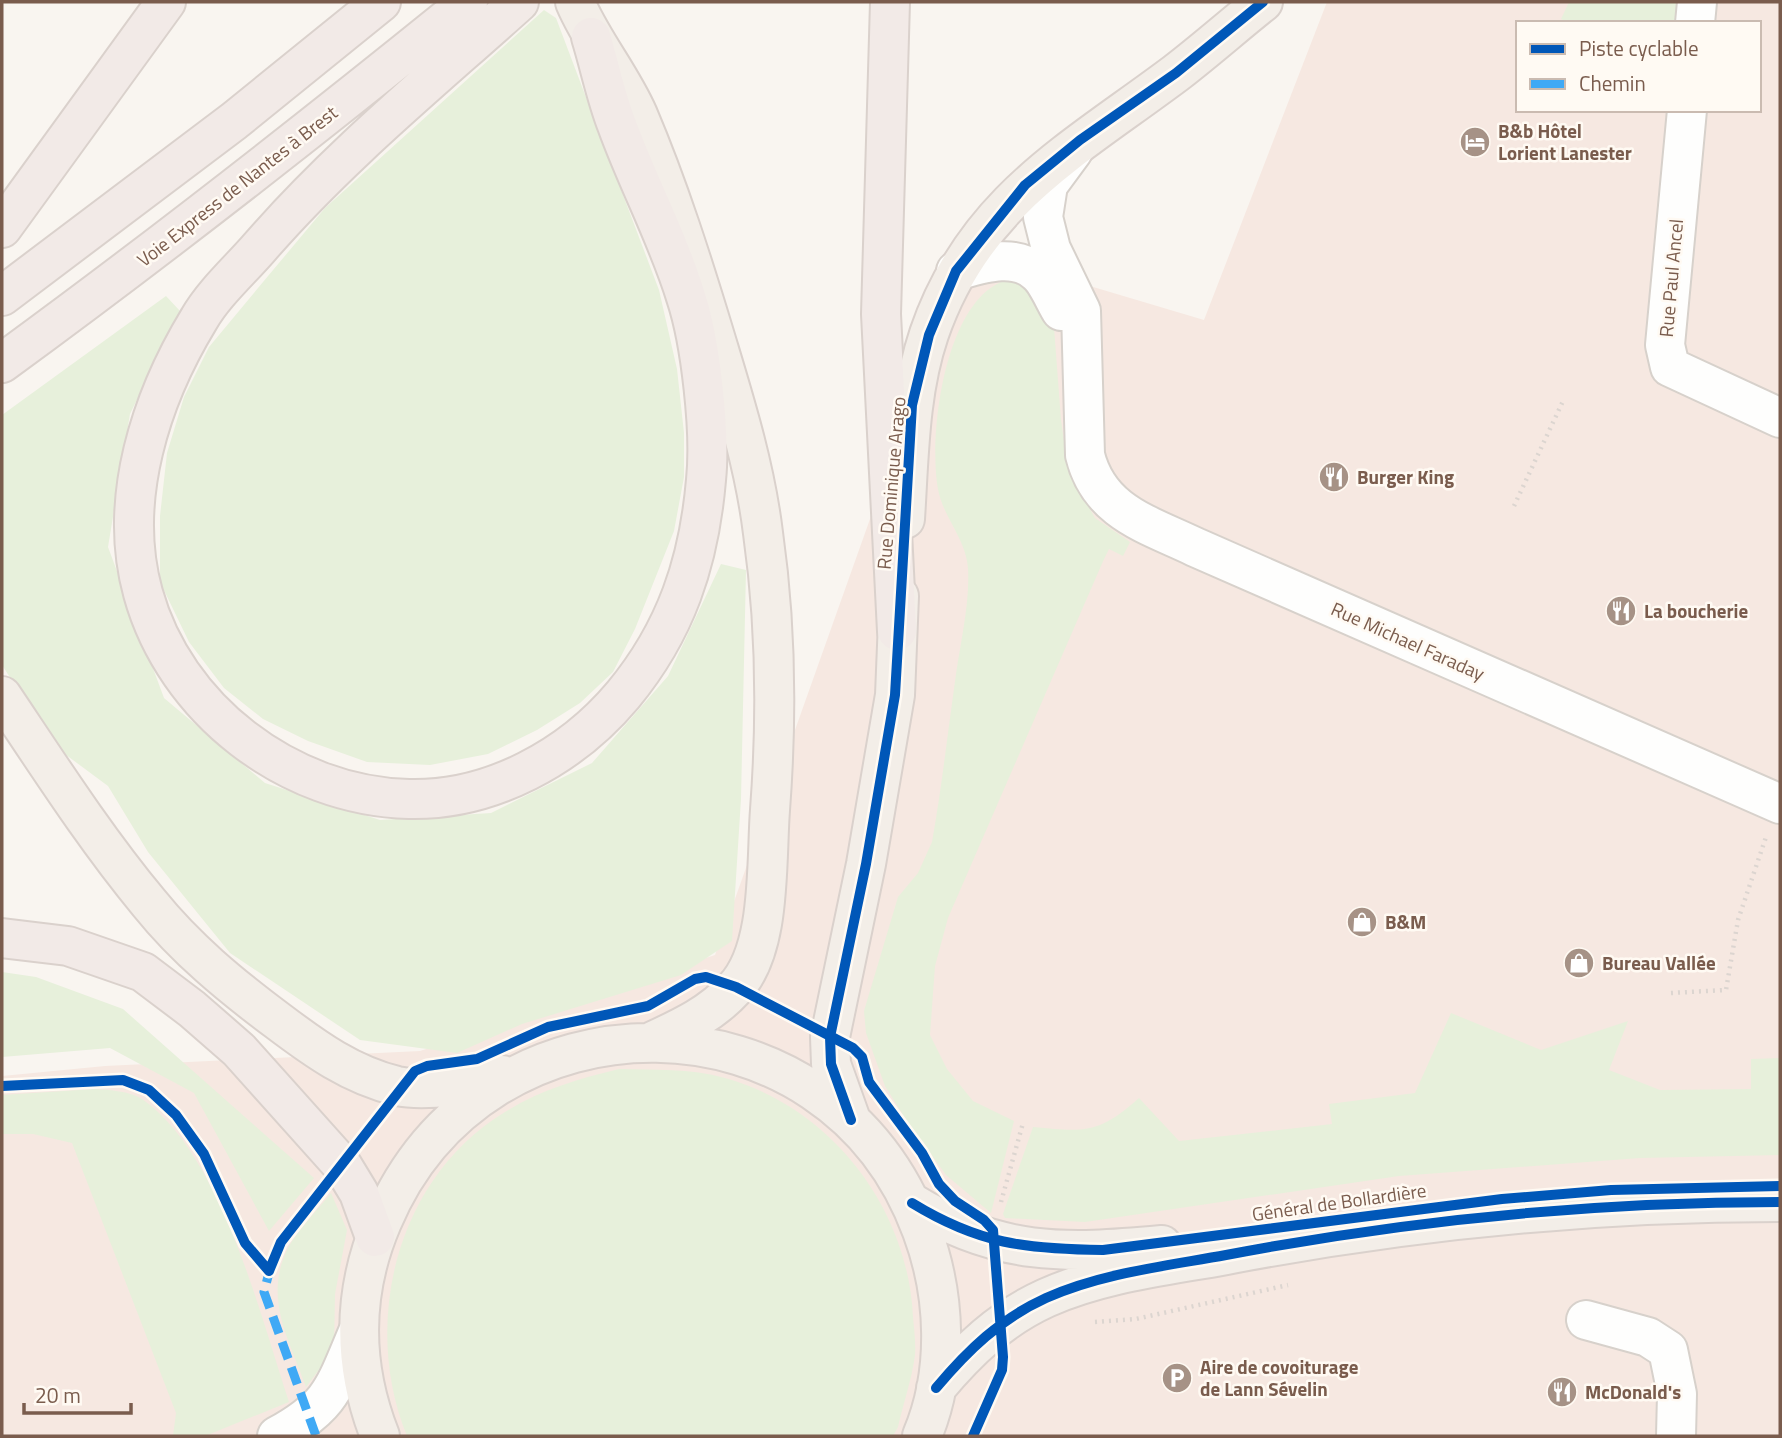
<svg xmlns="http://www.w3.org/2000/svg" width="1782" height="1438" font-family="'Titillium Web',sans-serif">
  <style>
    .commercial { fill: #f6e8e1; fill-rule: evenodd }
    .green { fill: #e7f0db }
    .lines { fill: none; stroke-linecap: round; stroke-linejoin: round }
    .minor-casing { stroke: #d7d1cb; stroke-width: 42 }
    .major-casing { stroke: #dad1cc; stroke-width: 42 }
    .highway-casing { stroke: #dad1cc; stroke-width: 42 }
    .path { stroke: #dcd5d0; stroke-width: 4.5; stroke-dasharray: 2 5; stroke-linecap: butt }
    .minor { stroke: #fefefd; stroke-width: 38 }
    .major { stroke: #f3eee8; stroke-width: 38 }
    .highway { stroke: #f2eae7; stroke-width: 38 }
    .quiet { stroke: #3fa9f5; stroke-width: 9; stroke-dasharray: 18 9; stroke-linecap: butt }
    .cycleway-casing { stroke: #fffaf3; stroke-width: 15 }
    .cycleway { stroke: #0057b8; stroke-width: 10 }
    .labels { text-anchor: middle; stroke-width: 5; stroke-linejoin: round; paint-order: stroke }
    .poi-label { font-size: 19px; font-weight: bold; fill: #7a5c4d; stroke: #fffaf3; text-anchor: start }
    .street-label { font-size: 19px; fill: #7a5c4d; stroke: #fffaf3 }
  </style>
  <rect width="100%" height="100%" fill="#f9f5f0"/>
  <!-- commercial -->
  <path class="commercial" d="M1327 2H1780V1436H2V1076L105 1066 420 1051 715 955 966 249 1204 320ZM1518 23H1759V110H1518Z"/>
  <!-- green -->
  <path class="green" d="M1569 2H1679L1678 23H1569L1561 19Z
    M544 10 556 18 659 290 677 369 684 433V477L674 531 635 629 613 672 580 703 537 730 488 754 430 765 367 762 308 741 263 719 224 688 189 642 160 582V516L167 453 184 397 209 347 258 288 325 208Z
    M1011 279 1024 281 1053 314 1061 420 1066 455 1077 486 1095 518 1130 542 1123 556 1109 549 1104 559 948 918 935 966 930 1035 947 1069 973 1101 1014 1121 991 1213 946 1175 905 1118 885 1086 866 1033 864 1011 898 897 918 873 932 842C942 786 948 730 956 674 961 640 970 602 968 568 966 539 943 517 938 489 928 435 945 292 1011 279Z
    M166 296 180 311 130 414 108 547 164 698 265 783 380 820 491 813 592 763 668 676 721 564 746 570 741 799 732 941 681 975 522 1024 457 1053 360 1040 230 953 148 852 108 786 54 746 2 665V415Z
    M2 972 36 977 123 1009 314 1178 269 1231 194 1093 110 1048 2 1057Z
    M1451 1013 1541 1050 1628 1021 1609 1070 1660 1090 1751 1089V1059L1780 1058V1155L1640 1158 1399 1176 1085 1222 1005 1218 1003 1214 1033 1127C1085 1132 1099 1134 1139 1098L1179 1141 1332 1124 1329 1104 1415 1093Z
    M619 1069C654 1070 690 1068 725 1078 832 1108 908 1208 913 1317 914 1329 916 1343 915 1355 912 1379 903 1404 898 1427L893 1436H407C361 1323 396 1178 505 1112 540 1090 578 1079 619 1069Z
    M95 1089C110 1090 129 1091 142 1099 221 1154 259 1312 289 1402L205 1436H173L176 1413 72 1143 33 1134H2V1095Z
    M331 1193 347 1230 335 1294 334 1350 306 1387C289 1339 263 1298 288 1248 298 1229 318 1210 331 1193Z"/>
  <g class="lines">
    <!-- minor casing -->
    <g class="minor-casing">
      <path id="minor" d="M1695 23 1697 2
        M1687 110 1665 345 1670 367 1780 418
        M1073 151 1048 185 1043 217 1051 249 1081 311 1085 455C1099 512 1147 524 1195 547L1780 804
        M956 271C981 264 1015 252 1037 273 1047 281 1054 300 1061 311
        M1586 1320 1648 1337 1668 1350 1677 1394 1676 1436
        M277 1436C332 1406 334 1388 358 1332"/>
    </g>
    <!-- major casing -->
    <g class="major-casing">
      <path id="major" d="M575 2C592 42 621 76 638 115 669 188 693 264 716 340 735 403 755 467 763 533 776 624 777 717 770 810 766 862 772 950 734 989 711 1014 683 1027 653 1041
        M905 519C909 457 909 393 929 334 974 202 1072 151 1176 73 1206 50 1234 25 1263 2
        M2 696C49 766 95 838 149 903 186 949 231 986 278 1021 315 1049 351 1075 397 1086 430 1093 470 1083 502 1075
        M851 1120 831 1064 830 1037 866 864 895 695 899 596
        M912 1203C998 1256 1064 1254 1162 1245
        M936 1388C968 1350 1000 1319 1046 1298 1102 1273 1166 1266 1226 1255 1409 1220 1594 1202 1780 1202
        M380 1436C352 1365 352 1292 382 1222 484 980 831 983 922 1231 946 1295 949 1372 922 1436"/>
    </g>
    <!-- highway casing -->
    <g class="highway-casing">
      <path id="highway" d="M519 2C430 82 337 158 259 248 239 271 214 293 199 319 151 398 117 500 143 593 175 709 288 796 409 799 491 801 571 757 623 695 676 631 699 562 706 480 711 432 701 342 686 297 668 238 638 183 617 125 606 97 600 66 591 37
        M890 2 881 314 897 631
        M2 228 166 2
        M2 296 234 121 381 2
        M2 363C161 247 315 126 468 2
        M2 938 68 946 143 972 192 1009 239 1050 342 1165 359 1193 375 1237"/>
    </g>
    <!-- path -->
    <path class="path" d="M1514 506 1563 401
      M1671 993 1726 990 1738 920 1766 837
      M1001 1202 1023 1123
      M1095 1322 1136 1319 1288 1285"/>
    <!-- minor -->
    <use href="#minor" class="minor"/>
    <!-- major -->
    <use href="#major" class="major"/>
    <!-- highway -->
    <use href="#highway" class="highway"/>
    <!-- quiet -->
    <path class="quiet" d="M271 1265 264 1292 316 1436"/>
    <!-- cycleway casing -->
    <g class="cycleway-casing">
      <path id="cycleway" d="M2 1086 123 1080 149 1090 176 1115 204 1154 245 1243 269 1271 281 1242 415 1071 427 1066 477 1059 548 1027 648 1006 695 979 706 977 736 987 853 1048 862 1057 869 1082 922 1153 939 1184 955 1201 984 1220 993 1230 1003 1357 1002 1370 973 1436
        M851 1120 831 1064 830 1037 866 864 895 695 912 405 929 335 956 271 1025 185 1080 140 1176 73 1263 2
        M912 1203C979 1244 1025 1249 1103 1250L1502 1199 1611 1190 1780 1186
        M936 1388C968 1350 1000 1319 1046 1298 1102 1273 1166 1266 1226 1255 1409 1220 1594 1202 1780 1202"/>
    </g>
    <!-- cycleway -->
    <use href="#cycleway" class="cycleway"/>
  </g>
  <!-- icons -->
  <defs>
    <g id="hotel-disc" transform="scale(1.575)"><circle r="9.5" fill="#a69286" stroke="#fffaf3"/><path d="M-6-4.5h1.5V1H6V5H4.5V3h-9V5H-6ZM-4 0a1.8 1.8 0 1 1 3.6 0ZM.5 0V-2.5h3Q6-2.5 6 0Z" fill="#fff"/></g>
    <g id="restaurant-disc" transform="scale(1.575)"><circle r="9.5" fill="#a69286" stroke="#fffaf3"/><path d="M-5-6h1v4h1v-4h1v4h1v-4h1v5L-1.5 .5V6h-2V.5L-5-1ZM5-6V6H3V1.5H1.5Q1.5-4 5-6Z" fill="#fff"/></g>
    <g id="shop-disc" transform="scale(1.575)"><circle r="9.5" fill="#a69286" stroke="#fffaf3"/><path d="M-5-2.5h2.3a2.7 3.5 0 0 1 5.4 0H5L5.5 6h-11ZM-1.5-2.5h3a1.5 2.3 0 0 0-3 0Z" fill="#fff"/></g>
    <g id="parking-disc" transform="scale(1.575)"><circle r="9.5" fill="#a69286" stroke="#fffaf3"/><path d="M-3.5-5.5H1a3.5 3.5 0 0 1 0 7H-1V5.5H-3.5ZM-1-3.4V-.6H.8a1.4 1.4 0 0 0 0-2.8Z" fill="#fff"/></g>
  </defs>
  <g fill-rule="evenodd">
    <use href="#hotel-disc" x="1475" y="142"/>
    <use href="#restaurant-disc" x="1334" y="477"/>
    <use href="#restaurant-disc" x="1621" y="611"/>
    <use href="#shop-disc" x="1362" y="922"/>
    <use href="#shop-disc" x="1579" y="963"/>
    <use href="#parking-disc" x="1177" y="1378"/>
    <use href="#restaurant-disc" x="1562" y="1392"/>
  </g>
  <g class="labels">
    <!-- poi labels -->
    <g class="poi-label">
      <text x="1498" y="138">B&amp;b Hôtel<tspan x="1498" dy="22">Lorient Lanester</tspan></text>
      <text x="1357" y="484">Burger King</text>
      <text x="1644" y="618">La boucherie</text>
      <text x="1385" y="929">B&amp;M</text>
      <text x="1602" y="970">Bureau Vallée</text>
      <text x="1200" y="1374">Aire de covoiturage<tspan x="1200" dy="22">de Lann Sévelin</tspan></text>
      <text x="1585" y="1399">McDonald's</text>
    </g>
    <!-- street labels -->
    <g class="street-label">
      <text transform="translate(237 186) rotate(-38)" y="7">Voie Express de Nantes à Brest</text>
      <text transform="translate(1671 278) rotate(-85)" y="7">Rue Paul Ancel</text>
      <text transform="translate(891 483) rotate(-85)" y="7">Rue Dominique Arago</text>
      <text transform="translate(1408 641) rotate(24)" y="7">Rue Michael Faraday</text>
      <text transform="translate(1339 1202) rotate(-8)" y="7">Général de Bollardière</text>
    </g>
  </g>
  <!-- border -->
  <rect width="1782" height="1438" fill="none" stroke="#7a5c4d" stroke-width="7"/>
  <!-- legend -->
  <rect x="1516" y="21" width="245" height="91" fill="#fffaf3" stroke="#cabbb1" stroke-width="2"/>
  <rect x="1530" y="44" width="35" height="10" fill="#0057b8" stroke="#cabbb1" stroke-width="2"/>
  <text x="1579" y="56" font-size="21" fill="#7a5c4d">Piste cyclable</text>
  <rect x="1530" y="79" width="35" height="10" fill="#3fa9f5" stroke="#cabbb1" stroke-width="2"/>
  <text x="1579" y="91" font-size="21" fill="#7a5c4d">Chemin</text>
  <!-- scale -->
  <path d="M24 1403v10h107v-10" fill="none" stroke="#7a5c4d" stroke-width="3.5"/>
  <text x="35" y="1403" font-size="21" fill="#7a5c4d" stroke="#fffaf3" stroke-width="5" paint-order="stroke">20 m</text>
</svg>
